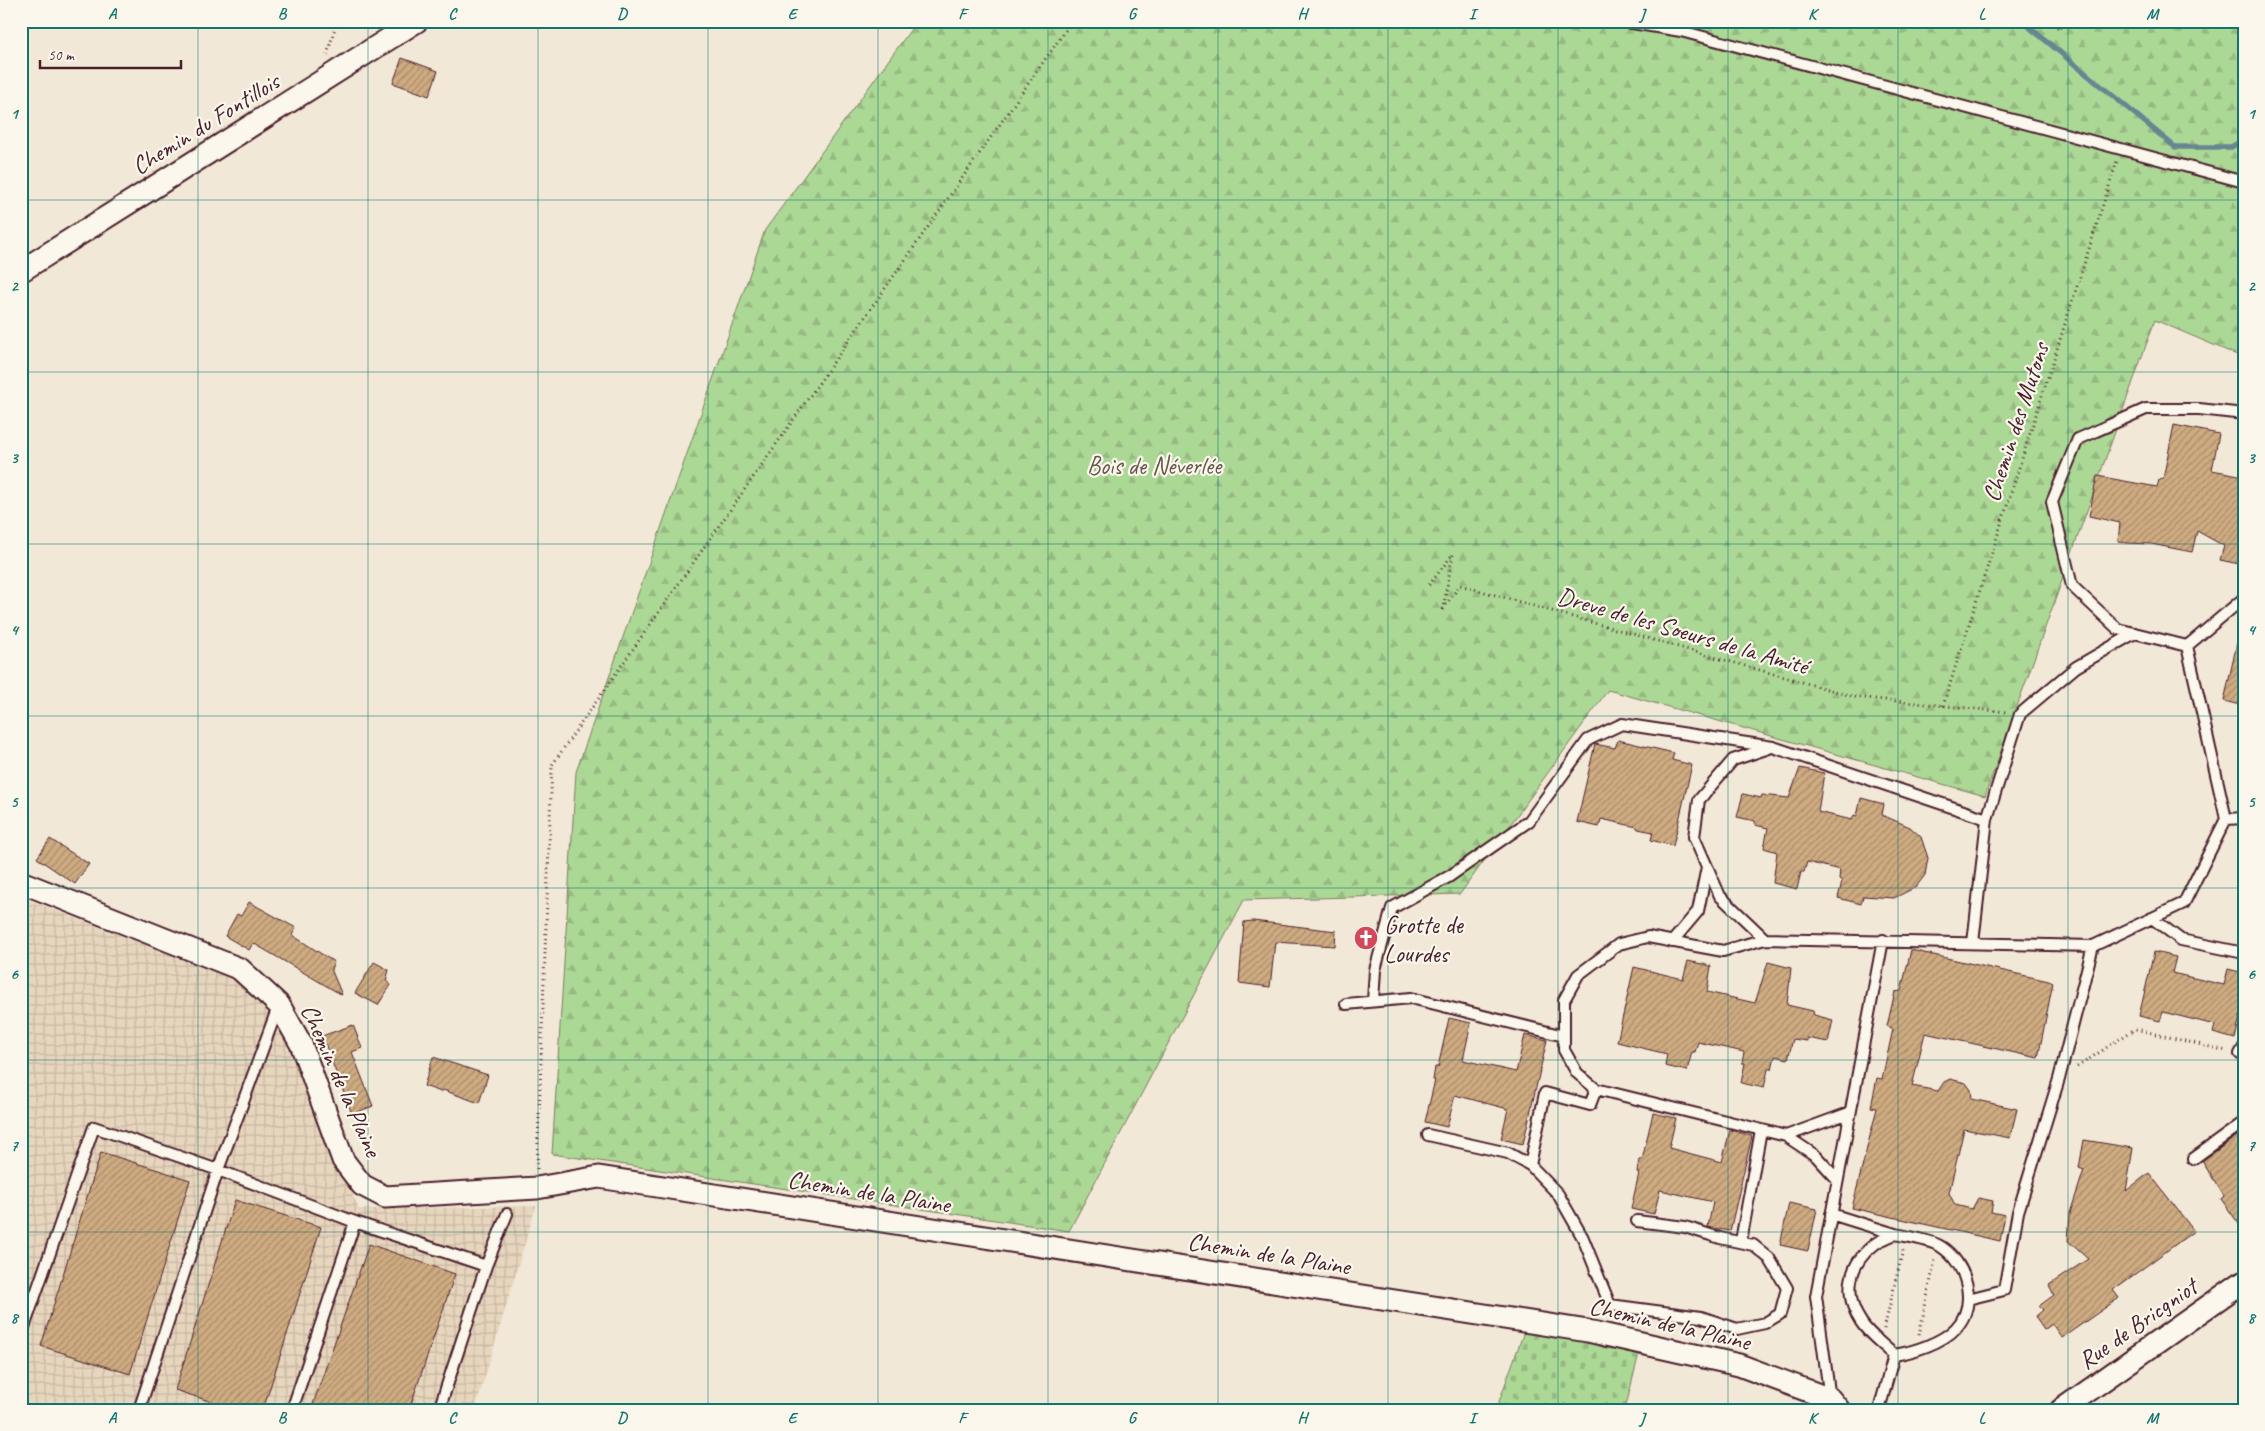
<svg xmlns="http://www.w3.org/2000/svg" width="2265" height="1431" font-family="Caveat,sans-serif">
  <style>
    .industrial { fill: url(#industrial-grid) }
    .forest { fill: url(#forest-firs); stroke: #7b7c60 }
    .cemetery { fill: url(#cemetery-stones); stroke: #7b7c60 }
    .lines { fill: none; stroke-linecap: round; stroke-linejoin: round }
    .stream { stroke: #678691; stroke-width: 5.5 }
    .building { fill: url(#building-hatch); stroke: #4a1f2b }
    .lane-casing { stroke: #4a1f2b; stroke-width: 14 }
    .street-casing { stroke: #4a1f2b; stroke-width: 25 }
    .path { stroke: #4a1f2b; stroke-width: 3; stroke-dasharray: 1 4; stroke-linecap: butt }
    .lane { stroke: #fbf7ec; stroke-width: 10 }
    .street { stroke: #fbf7ec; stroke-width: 21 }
    .grid { fill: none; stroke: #0f766e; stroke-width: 1; stroke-opacity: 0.55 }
    .labels { text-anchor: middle; stroke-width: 4.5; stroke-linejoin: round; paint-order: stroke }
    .street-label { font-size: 25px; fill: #4a1f2b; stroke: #fbf7ec }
    .park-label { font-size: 25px; fill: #67564b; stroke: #fbf7ec }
    .poi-label { font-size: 25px; fill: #4a1f2b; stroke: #fbf7ec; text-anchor: start }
    .neatline { fill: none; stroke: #0f766e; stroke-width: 2 }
    .grid-label { font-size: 16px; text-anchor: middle; font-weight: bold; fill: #0f766e }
  </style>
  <defs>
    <pattern id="industrial-grid" width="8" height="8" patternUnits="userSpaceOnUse" patternTransform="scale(1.25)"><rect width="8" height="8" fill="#e7d6bd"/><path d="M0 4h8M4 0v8" fill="none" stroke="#c8b7a3"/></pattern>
    <pattern id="forest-firs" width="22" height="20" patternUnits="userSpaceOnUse" patternTransform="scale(1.25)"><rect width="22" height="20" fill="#acd896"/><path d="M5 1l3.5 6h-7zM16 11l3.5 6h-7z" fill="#96b981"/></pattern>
    <pattern id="cemetery-stones" width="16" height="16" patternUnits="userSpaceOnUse" patternTransform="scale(1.25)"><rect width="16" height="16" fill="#acd896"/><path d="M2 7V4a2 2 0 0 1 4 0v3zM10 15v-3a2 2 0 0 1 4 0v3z" fill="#96b981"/></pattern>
    <pattern id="building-hatch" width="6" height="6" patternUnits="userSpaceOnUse" patternTransform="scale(1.25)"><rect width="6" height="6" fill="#ceab81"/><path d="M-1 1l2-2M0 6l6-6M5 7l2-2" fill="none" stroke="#a98b6a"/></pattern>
  </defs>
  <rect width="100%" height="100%" fill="#f2e8d7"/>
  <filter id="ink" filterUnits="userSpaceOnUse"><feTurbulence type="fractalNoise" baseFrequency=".02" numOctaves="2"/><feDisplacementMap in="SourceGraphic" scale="10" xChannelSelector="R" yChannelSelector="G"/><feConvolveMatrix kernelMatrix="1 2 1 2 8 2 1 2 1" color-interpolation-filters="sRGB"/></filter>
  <g filter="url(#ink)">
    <!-- industrial -->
    <path class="industrial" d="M21 897 263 991 359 1209 536 1206 475 1410H21Z"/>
    <!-- forest -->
    <path class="forest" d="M917 21H2244V358L2155 320 1985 796 1608 690 1460 894 1244 900 1069 1231 552 1154 576 772 765 230Z"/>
    <!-- cemetery -->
    <path class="cemetery" d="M1526 1326 1640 1349 1625 1410H1496Z"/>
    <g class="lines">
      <!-- stream -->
      <path class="stream" d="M2022 21 2175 147H2231L2244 140"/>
    </g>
    <!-- building -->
    <path class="building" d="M402 58 438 71 429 96 393 83Z
      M2174 425 2219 434 2212 470 2244 476V565L2220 560 2224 546 2197 531 2192 552 2151 544 2126 543 2118 541 2120 523 2089 516 2097 476 2157 487 2159 480 2163 479Z
      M2237 643H2244V706L2224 701Z
      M1618 740 1674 753 1672 760 1692 765 1673 846 1651 840 1653 832 1638 829 1637 827 1601 819 1599 827 1577 822 1595 744 1615 748Z
      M1800 768 1824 773 1818 812 1852 820 1854 815 1857 816 1861 798 1884 804 1882 815 1910 827 1921 837 1928 858 1925 875 1916 887 1894 898 1863 896 1861 904 1838 898 1842 881 1839 879 1840 870 1807 862 1804 872H1801L1797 889 1773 883 1777 852 1764 848 1768 828 1755 825V821L1737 817 1743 794 1761 798 1762 795 1789 798Z
      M50 839 89 864 75 884 37 858Z
      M249 902 296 928 292 935 334 962 331 969 342 995 253 943 249 950 225 936 237 914 241 916Z
      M1253 921 1336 931 1335 946 1275 942 1270 987 1239 983 1244 922Z
      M1911 950 2053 982 2038 1058 1925 1033 1912 1086 1938 1091 1944 1082 1950 1079 1966 1083 1971 1090 1972 1099 2017 1109 2010 1138 1964 1129 1949 1193 1955 1205 1972 1209 1978 1198 1993 1201 1991 1212 2005 1215 2000 1241 1852 1208 1877 1108 1871 1107 1877 1078 1882 1079 1893 1029 1887 1026 1895 992 1901 991Z
      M2154 952 2176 957 2172 973 2224 985 2228 969 2244 973V999L2235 1039 2213 1033 2215 1025 2163 1012 2160 1021 2139 1016Z
      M1688 961 1711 966 1707 992 1755 1003 1768 962 1791 968 1787 1005 1813 1011 1814 1015 1833 1020 1828 1042 1807 1038V1041L1793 1039 1788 1059 1775 1056 1772 1069H1768L1764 1088 1741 1083 1745 1063H1742L1744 1052 1698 1042 1695 1052H1692L1687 1071 1665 1066 1667 1054 1617 1042 1634 967 1683 979Z
      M374 962 389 970 386 981 391 985 378 1005 355 993Z
      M1449 1018 1471 1023 1463 1060 1516 1072 1525 1035 1547 1040 1523 1144 1501 1139 1508 1109 1455 1095 1447 1127 1425 1122 1435 1080H1433L1435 1067H1438Z
      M353 1025 362 1048 352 1052 373 1106 352 1114 322 1036Z
      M433 1057 488 1075 479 1103 443 1090 441 1092 424 1086Z
      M1653 1113 1676 1118 1669 1148 1722 1162 1730 1130 1752 1136 1730 1231 1708 1227 1713 1202 1660 1190 1654 1214 1631 1209 1639 1173 1637 1172 1639 1160H1642Z
      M2244 1131V1231L2221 1199 2224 1196 2202 1161Z
      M2084 1140 2133 1148 2126 1191 2149 1173 2194 1231 2113 1290 2119 1298 2062 1338 2052 1324 2044 1330 2035 1317 2043 1310 2039 1306 2054 1295 2049 1285 2088 1259 2068 1241 2070 1213 2084 1170 2079 1168Z
      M101 1152 190 1180 130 1374 41 1346Z
      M235 1200 321 1227 263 1410H237L175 1390Z
      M1789 1203 1817 1209 1808 1251 1780 1245Z
      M369 1244 455 1274 409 1410H311Z"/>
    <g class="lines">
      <!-- lane casing -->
      <g class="lane-casing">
        <path id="lane" d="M1620 21 1681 31 2244 182
          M2187 646 2118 629 2072 586 2052 502 2078 439 2146 409H2199L2244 414
          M2226 819 2244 818
          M2152 918 2181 940 2244 953
          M1765 939 1720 896 1694 837 1699 800 1733 760 1769 748
          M1672 942 1698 911 1707 867
          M1973 943 1987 819 2020 714 2076 667 2135 633
          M1373 1001 1375 970 1392 908 1450 876 1529 821 1588 740 1622 724 1773 747 1987 819
          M1346 1004 1411 998 1564 1036
          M2240 1054 2244 1047
          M1596 1089 1590 1105 1545 1093 1530 1165 1558 1194 1583 1238 1610 1305 1701 1317 1737 1329 1765 1323 1780 1314 1787 1288 1769 1258 1753 1245 1720 1238 1685 1227 1637 1221
          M1849 1113 1786 1136 1596 1089 1577 1073 1564 1050V1000L1578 975 1619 944 1648 937 1723 951 1765 939 2093 946 2184 903 2226 819 2187 646 2244 598
          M1428 1135 1508 1153 1530 1165
          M1786 1136 1816 1156 1837 1179
          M2193 1159 2244 1122
          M1831 1214 1895 1234
          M355 1222 486 1266 439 1410
          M1895 1234C1909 1237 1928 1239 1940 1246 1966 1262 1979 1303 1956 1328 1942 1343 1913 1352 1894 1355 1883 1344 1869 1335 1861 1322 1843 1295 1848 1264 1875 1244 1880 1240 1889 1237 1895 1234Z
          M1741 1241 1761 1130
          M486 1266 507 1214
          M1968 1299 2004 1290 2018 1212 2059 1079 2093 946
          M21 1336 94 1127 218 1170 355 1222 292 1410
          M1830 1399 1816 1296 1883 940
          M139 1410 218 1170 278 1007
          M1879 1410 1894 1355"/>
      </g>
      <!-- street casing -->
      <g class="street-casing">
        <path id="street" d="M21 271 417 21
          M21 882 240 969 279 1005 301 1044 343 1160 362 1185 385 1197 537 1188 599 1177 1588 1331 1739 1365 1830 1399 1839 1410
          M2061 1410 2244 1281"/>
      </g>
      <!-- path -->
      <path class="path" d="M2049 21 2060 29 2063 21
        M21 30 37 21
        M327 55 337 21
        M1429 585 1453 554 1443 609 1460 585 1855 697 2007 712
        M1943 706 2117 161
        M2077 1067 2135 1029 2227 1051
        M537 1169 552 765 1072 21
        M1884 1329 1903 1250
        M1919 1335 1935 1260"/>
      <!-- lane -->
      <use href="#lane" class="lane"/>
      <!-- street -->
      <use href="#street" class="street"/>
    </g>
  </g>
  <!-- grid -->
  <path class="grid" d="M198 21V1410M368 21V1410M538 21V1410M708 21V1410M878 21V1410M1048 21V1410M1218 21V1410M1388 21V1410M1558 21V1410M1728 21V1410M1898 21V1410M2068 21V1410M21 200H2244M21 372H2244M21 544H2244M21 716H2244M21 888H2244M21 1060H2244M21 1232H2244"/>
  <!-- icons -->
  <defs>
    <g id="church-disc" transform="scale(1.25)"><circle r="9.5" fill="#d1495b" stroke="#fbf7ec"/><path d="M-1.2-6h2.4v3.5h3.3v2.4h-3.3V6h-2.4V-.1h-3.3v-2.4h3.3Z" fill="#fff"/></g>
  </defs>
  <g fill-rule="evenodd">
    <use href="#church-disc" x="1366" y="938"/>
  </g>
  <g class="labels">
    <!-- street labels -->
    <g class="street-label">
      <text transform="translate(205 123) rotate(-32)" y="9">Chemin du Fontillois</text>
      <text transform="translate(2015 422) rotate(-72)" y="9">Chemin des Mutons</text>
      <text transform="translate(1683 630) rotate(16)" y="9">Dreve de les Soeurs de la Amité</text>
      <text transform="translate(342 1080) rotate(66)" y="9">Chemin de la Plaine</text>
      <text transform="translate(869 1191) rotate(9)" y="9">Chemin de la Plaine</text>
      <text transform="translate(1269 1253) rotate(9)" y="9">Chemin de la Plaine</text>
      <text transform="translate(1670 1323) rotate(13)" y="9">Chemin de la Plaine</text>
      <text transform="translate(2137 1323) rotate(-35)" y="9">Rue de Bricgniot</text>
    </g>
    <!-- park labels -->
    <g class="park-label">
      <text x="1154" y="474">Bois de Néverlée</text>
    </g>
    <!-- poi labels -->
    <g class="poi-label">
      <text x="1384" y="933">Grotte de<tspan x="1384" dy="29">Lourdes</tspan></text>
    </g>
  </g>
  <!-- margin -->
  <rect width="2265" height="1431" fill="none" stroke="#fbf7ec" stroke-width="55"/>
  <!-- scale -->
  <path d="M40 60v8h141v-8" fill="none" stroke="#4a1f2b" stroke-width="2.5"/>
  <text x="48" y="60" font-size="15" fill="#4a1f2b" stroke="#fbf7ec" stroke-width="4" paint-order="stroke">50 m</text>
  <rect x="28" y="28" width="2210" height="1376" class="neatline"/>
  <g class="grid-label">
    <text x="112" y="19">A</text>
    <text x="282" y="19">B</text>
    <text x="452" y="19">C</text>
    <text x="622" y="19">D</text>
    <text x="792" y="19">E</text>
    <text x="962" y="19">F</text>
    <text x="1132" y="19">G</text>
    <text x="1302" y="19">H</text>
    <text x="1472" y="19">I</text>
    <text x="1642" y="19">J</text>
    <text x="1812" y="19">K</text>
    <text x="1982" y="19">L</text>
    <text x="2152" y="19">M</text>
    <text x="14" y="119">1</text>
    <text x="2251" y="119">1</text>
    <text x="14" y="291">2</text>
    <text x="2251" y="291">2</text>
    <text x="14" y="463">3</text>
    <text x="2251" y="463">3</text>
    <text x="14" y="635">4</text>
    <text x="2251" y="635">4</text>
    <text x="14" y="807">5</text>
    <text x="2251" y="807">5</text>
    <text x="14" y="979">6</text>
    <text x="2251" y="979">6</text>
    <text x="14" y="1151">7</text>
    <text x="2251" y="1151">7</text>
    <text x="14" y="1323">8</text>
    <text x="2251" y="1323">8</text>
    <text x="112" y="1423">A</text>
    <text x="282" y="1423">B</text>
    <text x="452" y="1423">C</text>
    <text x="622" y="1423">D</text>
    <text x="792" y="1423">E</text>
    <text x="962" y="1423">F</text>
    <text x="1132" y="1423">G</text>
    <text x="1302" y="1423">H</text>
    <text x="1472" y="1423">I</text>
    <text x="1642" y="1423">J</text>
    <text x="1812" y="1423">K</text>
    <text x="1982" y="1423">L</text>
    <text x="2152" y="1423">M</text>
  </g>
</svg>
